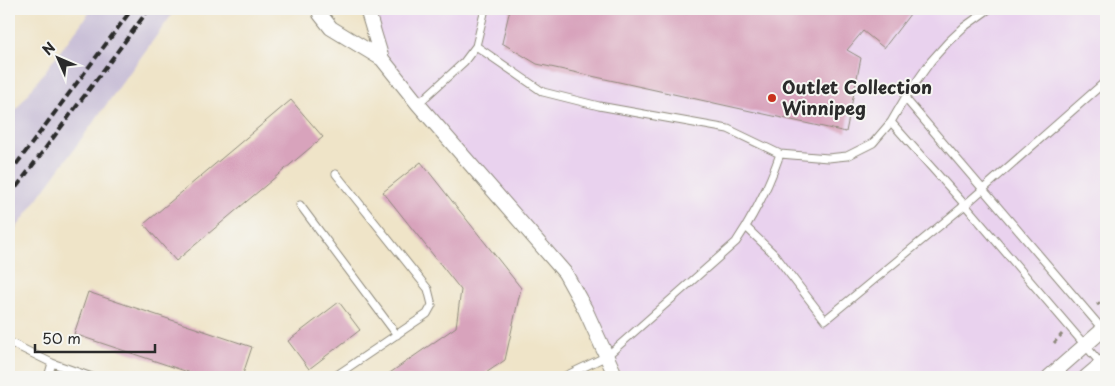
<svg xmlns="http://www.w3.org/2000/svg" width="1115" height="386" font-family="'Playpen Sans',sans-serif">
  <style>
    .built { fill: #e9d2ee }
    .industrial { fill: #c9bfd7 }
    .building { fill: #d8a3bc }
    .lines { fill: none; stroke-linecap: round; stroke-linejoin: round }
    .service-casing { stroke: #8d887a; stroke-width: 9 }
    .minor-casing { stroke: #8d887a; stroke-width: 16 }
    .path { stroke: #8d887a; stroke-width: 3; stroke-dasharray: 4 4; stroke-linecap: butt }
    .service { stroke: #fff; stroke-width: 7 }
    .minor { stroke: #fff; stroke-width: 14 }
    .rail { stroke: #2b2b2b; stroke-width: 4; stroke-dasharray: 8 4; stroke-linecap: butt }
    .poi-dot { fill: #c8321e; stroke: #f6f6f2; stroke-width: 2 }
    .labels { text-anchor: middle; stroke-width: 4; stroke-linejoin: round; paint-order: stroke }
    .poi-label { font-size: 18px; font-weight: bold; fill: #2b2b2b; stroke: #f6f6f2; text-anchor: start }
  </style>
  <rect width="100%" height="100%" fill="#f6f6f2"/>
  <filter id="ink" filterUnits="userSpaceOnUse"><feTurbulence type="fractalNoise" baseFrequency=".02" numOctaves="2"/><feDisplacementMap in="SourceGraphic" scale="10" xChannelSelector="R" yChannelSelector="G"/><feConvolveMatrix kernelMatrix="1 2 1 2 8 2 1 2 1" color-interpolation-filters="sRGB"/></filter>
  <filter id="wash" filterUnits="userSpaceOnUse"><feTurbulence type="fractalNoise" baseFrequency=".0096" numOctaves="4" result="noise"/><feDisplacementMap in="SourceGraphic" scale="20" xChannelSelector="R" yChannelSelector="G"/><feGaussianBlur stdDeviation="1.12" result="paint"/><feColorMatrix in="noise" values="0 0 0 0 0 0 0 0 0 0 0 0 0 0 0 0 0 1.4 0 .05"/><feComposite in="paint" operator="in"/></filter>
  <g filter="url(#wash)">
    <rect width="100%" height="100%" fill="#efe4c8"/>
    <!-- built -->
    <path class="built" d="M367 9H1106V377H622L565 273 382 59Z"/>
    <!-- industrial -->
    <path class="industrial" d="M92 9H176L9 238V119Z"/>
    <g id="blocks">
      <!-- building -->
      <path class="building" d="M510 9H914L884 48 863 31 847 50 861 58 846 132 537 64 502 43Z
        M291 100 323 137 176 261 144 224Z
        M421 162 521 288 505 360 480 377H384L456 327 461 290 383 192Z
        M88 292 252 347 242 377H203L74 334Z
        M339 302 360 330 309 369 288 341Z"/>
    </g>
  </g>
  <g filter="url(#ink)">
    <use href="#blocks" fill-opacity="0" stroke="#8d887a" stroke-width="1"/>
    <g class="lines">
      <!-- service casing -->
      <g class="service-casing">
        <path id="service" d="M485 9 476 46 543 92 599 106 728 129 780 154 828 158 847 156 873 143 891 122 905 98 931 61 948 42 964 27 989 9
          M905 98 1104 331
          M418 104 464 62 476 46
          M891 122 965 205 1102 365
          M300 205 397 335
          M746 227 775 255 825 320 965 205 1106 81
          M9 342 52 363 92 377
          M48 377 52 363
          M334 377 427 314 432 305 428 289 336 174
          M563 377 607 356 736 242C755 214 769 186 780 154"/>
      </g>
      <!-- minor casing -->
      <g class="minor-casing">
        <path id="minor" d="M320 9V14L331 28 382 59 418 104 565 273 585 309 616 377
          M367 9 382 59
          M1049 377 1106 327
          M1086 377 1106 360"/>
      </g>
      <!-- path -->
      <path class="path" d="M1097 305 1106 298
        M1054 343 1063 333"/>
      <!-- service -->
      <use href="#service" class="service"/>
      <!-- minor -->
      <use href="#minor" class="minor"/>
      <!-- rail -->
      <path class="rail" d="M9 174 132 9
        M9 197 149 9"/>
    </g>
  </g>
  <!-- markers -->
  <circle class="poi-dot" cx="772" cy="98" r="5"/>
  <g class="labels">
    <!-- poi labels -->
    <g class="poi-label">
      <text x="782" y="94">Outlet Collection<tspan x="782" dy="21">Winnipeg</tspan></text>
    </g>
  </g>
  <!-- margin -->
  <rect width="1115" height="386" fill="none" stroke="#f6f6f2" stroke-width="30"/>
  <!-- north arrow -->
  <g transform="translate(58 58) rotate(315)" stroke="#f6f6f2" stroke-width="4" paint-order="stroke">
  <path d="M0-4L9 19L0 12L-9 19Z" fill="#2b2b2b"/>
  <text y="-8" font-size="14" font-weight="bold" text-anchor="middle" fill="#2b2b2b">N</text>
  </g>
  <!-- scale -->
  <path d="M35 344v8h120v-8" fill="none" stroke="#2b2b2b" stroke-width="2.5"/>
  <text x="42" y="344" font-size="15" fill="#2b2b2b" stroke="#f6f6f2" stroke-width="4" paint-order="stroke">50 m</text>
</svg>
